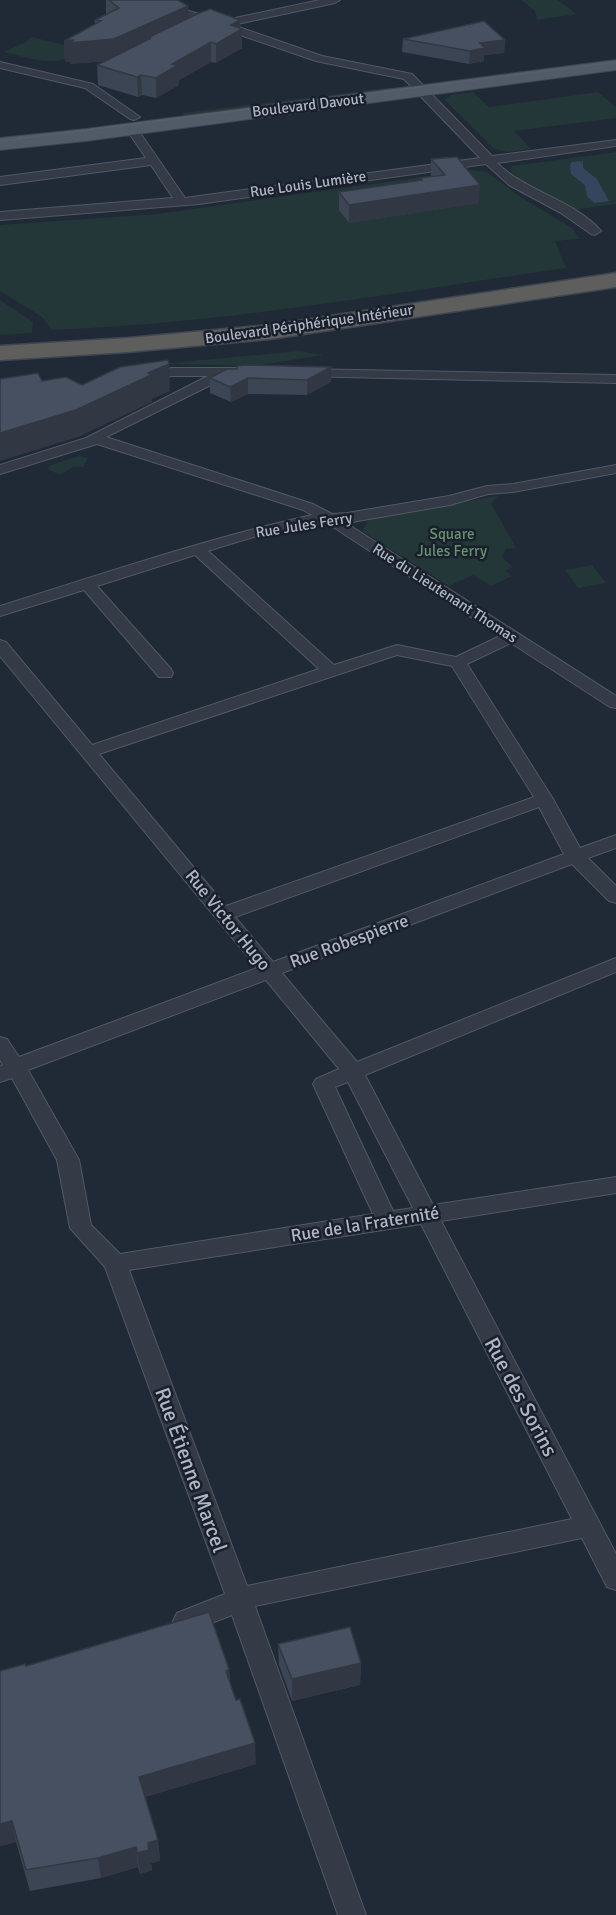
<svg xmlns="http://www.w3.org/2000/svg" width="616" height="1915" font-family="Signika,sans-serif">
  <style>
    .green { fill: #233638 }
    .water { fill: #34455d }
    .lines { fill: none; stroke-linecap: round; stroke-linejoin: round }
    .minor-casing { stroke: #515964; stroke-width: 2 }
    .primary-casing { stroke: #3d4450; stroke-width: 2 }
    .trunk-casing { stroke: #3e4651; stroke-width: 3 }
    .minor { fill: #343b46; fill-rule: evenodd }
    .primary { fill: #515a67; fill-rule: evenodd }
    .trunk { fill: #5e5e5c; fill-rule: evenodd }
    .tram { stroke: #565f6d; stroke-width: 1.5 }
    .wall { fill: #3c4553 }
    .shaded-wall { fill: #313843 }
    .building { fill: #465060; stroke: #313843; stroke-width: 1.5 }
    .labels { text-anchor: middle; stroke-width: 5; stroke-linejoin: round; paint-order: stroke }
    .far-street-label { font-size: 15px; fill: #aeb6c3; stroke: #19202b }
    .far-park-label { font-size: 15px; fill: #669371; stroke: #19202b }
    .street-label { font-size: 18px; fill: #aeb6c3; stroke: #19202b }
    .near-street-label { font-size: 21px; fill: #aeb6c3; stroke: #19202b }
  </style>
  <rect width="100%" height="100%" fill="#202936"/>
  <!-- green -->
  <path class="green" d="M521 0H558L576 14 537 20 535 11Z
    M31 37 86 50C51 69 40 60 3 52L26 42Z
    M387 88H395L398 91 189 120 182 113Z
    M473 92 489 107 598 92 616 107V118L514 131 531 149 507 152 494 149 445 100 451 95Z
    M616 152V204L573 210 527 187 510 170 512 166Z
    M471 170 487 172 522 198 572 228 580 239 555 241 566 268C396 293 225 323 52 330L42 317 0 291V225L157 214Z
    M0 300 33 322 32 333 0 335Z
    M299 351 324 355 254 366 160 364Z
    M79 456 88 458 83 467H73L60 475 47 469 51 465Z
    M498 496 491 503 516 548 506 549 502 557 513 567 505 571 512 576 491 586 473 575 449 586 362 531 370 518Z
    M592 565 606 583 578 588 565 570Z"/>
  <!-- water -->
  <path class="water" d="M583 161V168L597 179 609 201 594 203 587 196 585 185 571 174 570 165 572 162Z"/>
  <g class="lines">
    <!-- minor casing -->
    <g class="minor-casing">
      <path id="minor" d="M138 0H154L221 21 320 0H340L335 3 233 25 322 56 412 74 492 156 616 140V146L497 163C527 192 574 200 601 231L595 235 591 234 561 213 509 185 486 164 199 204 0 220V212L173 198 151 165 0 185V177L146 158 126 129 132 126 136 127 185 198 480 158 404 79 316 61Z
        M0 62 93 84 140 117 134 120 130 119 85 88 0 68Z
        M172 368H247L254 372 247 376H229L106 437 313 504 332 514 347 513 449 496 487 486 513 484 616 465V473L513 492 488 494 450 505 346 523 616 696V708L610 707 511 643 467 664 553 799 580 848 616 835V848L588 858 616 886V903L609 901 572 864 282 973 357 1062 616 958V972L365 1075 433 1205 616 1177V1193L441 1221 616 1554V1590L607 1587 582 1538 255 1606 366 1915H338L232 1615 186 1633 177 1629 173 1621 177 1613 225 1594 105 1267 70 1228 57 1160 12 1078 0 1082V1066L3 1065 0 1060V1037L7 1039 19 1057 257 968 0 656V640L6 642 92 745 319 669 195 555 97 586 171 669 173 673 171 677H159L84 590 0 616V606C103 574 205 539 312 515L303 510 97 444 0 474V465L86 438 208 376H172L145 380 138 376 145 372ZM326 524 333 527 500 636 456 657 397 645 334 665 208 551C246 539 286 526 326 524ZM397 655 452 666 534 797 226 906 99 754ZM539 807 564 854 273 962 235 917ZM266 980 339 1069 316 1079 313 1084 373 1214 120 1254 91 1225 79 1160 28 1070ZM348 1082 413 1208 393 1211 335 1087ZM421 1224 572 1519 247 1586 129 1270Z
        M304 369 616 375V383L299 376 297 373 299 370Z"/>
    </g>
    <!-- primary casing -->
    <g class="primary-casing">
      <path id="primary" d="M616 60V70L86 141 0 150V138L86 129Z"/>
    </g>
    <!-- trunk casing -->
    <g class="trunk-casing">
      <path id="trunk" d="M616 273V287L270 339 128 352 0 360V346L128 338 270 325Z"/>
    </g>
    <!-- minor -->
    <use href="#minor" class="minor"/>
    <!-- primary -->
    <use href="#primary" class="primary"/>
    <!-- trunk -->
    <use href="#trunk" class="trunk"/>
    <!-- tram -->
    <path class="tram" d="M0 141 616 62"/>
  </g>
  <!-- wall -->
  <path class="wall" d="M106 0H178L188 18 240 29 242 48 216 63 211 62 179 80V85L156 98 142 95 138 97 98 85 97 65 105 61 70 64V62H65L64 41 95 24V20L106 14Z
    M403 39 505 40 504 53 484 55V61L469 64 402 52Z
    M431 159 479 203 349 223 339 210V192L420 181V178L431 177Z
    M227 369 331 382 307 395 248 394 231 402 210 393V378Z
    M278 1644 361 1663 360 1685 292 1701 279 1665Z
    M26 1666 229 1669 230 1682 256 1764 145 1797 158 1840 160 1861 151 1863 152 1870 140 1874 138 1867 101 1878 30 1891 16 1842 0 1846V1671Z"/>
  <!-- shaded-wall -->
  <path class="shaded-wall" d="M188 6 189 27 115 60 70 64V62H65L64 41Z
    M240 20V30L242 29V48L216 63V44L231 25Z
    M505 40 504 53 484 55V61L469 64 470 51 480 43Z
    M211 42V62L179 80V85L156 98V78L172 64Z
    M141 75 142 95 138 97 137 77Z
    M480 185 479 203 349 223V205Z
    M169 364 170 391 152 399V402L78 437 0 461V433L148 373Z
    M331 367V382L307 395V380Z
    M248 378V394L231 402 230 387Z
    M361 1663 360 1685 292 1701V1679Z
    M229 1669 230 1691 226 1671Z
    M255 1743 256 1764 141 1798 139 1777Z
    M12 1821 16 1842 0 1846V1824Z
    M158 1840 160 1861 151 1863 152 1870 140 1874 137 1853 148 1843Z
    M136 1847 138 1867 101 1878 98 1858Z"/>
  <!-- building -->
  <path class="building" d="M109 0H178L188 6 114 39 69 43 74 40 64 41 101 21 95 20 119 8Z
    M210 9 240 20 231 25 242 29 216 44 211 42 172 64 178 65 156 78 141 75 137 77 97 65 151 38 145 39 199 13Z
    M484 21 505 40 480 43 485 48 470 51 403 39Z
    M457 157 480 185 349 205 339 192 422 180 420 178 445 175 431 159Z
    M168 360 169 364 148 373 151 375 76 410 0 433V379L38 373 42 381 66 377 82 385 120 367Z
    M246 365 331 367 307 380 248 378 230 387 210 378 227 369H237V366Z
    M209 1612 229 1669 226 1671 236 1700 240 1699 255 1743 139 1777 158 1840 148 1843 149 1850 137 1853 136 1847 98 1858 26 1870 12 1821 0 1824V1671L25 1664 26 1666Z
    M350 1627 361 1663 292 1679 278 1644Z"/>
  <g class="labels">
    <!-- far-street labels -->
    <g class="far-street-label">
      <text transform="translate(308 105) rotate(-7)" y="5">Boulevard Davout</text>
      <text transform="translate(308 184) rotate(-8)" y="5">Rue Louis Lumière</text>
      <text transform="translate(309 324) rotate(-8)" y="5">Boulevard Périphérique Intérieur</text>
      <text transform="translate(304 525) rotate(-9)" y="5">Rue Jules Ferry</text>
      <text transform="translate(445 593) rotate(33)" y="5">Rue du Lieutenant Thomas</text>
    </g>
    <!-- far-park labels -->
    <g class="far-park-label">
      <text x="452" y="539">Square<tspan x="452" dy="17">Jules Ferry</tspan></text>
    </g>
    <!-- street labels -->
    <g class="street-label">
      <text transform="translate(228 920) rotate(51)" y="6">Rue Victor Hugo</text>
      <text transform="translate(349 941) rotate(-20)" y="6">Rue Robespierre</text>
      <text transform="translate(365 1224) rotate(-9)" y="6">Rue de la Fraternité</text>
    </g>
    <!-- near-street labels -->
    <g class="near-street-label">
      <text transform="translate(521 1397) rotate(62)" y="7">Rue des Sorins</text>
      <text transform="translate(191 1470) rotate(70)" y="7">Rue Étienne Marcel</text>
    </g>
  </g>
</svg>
